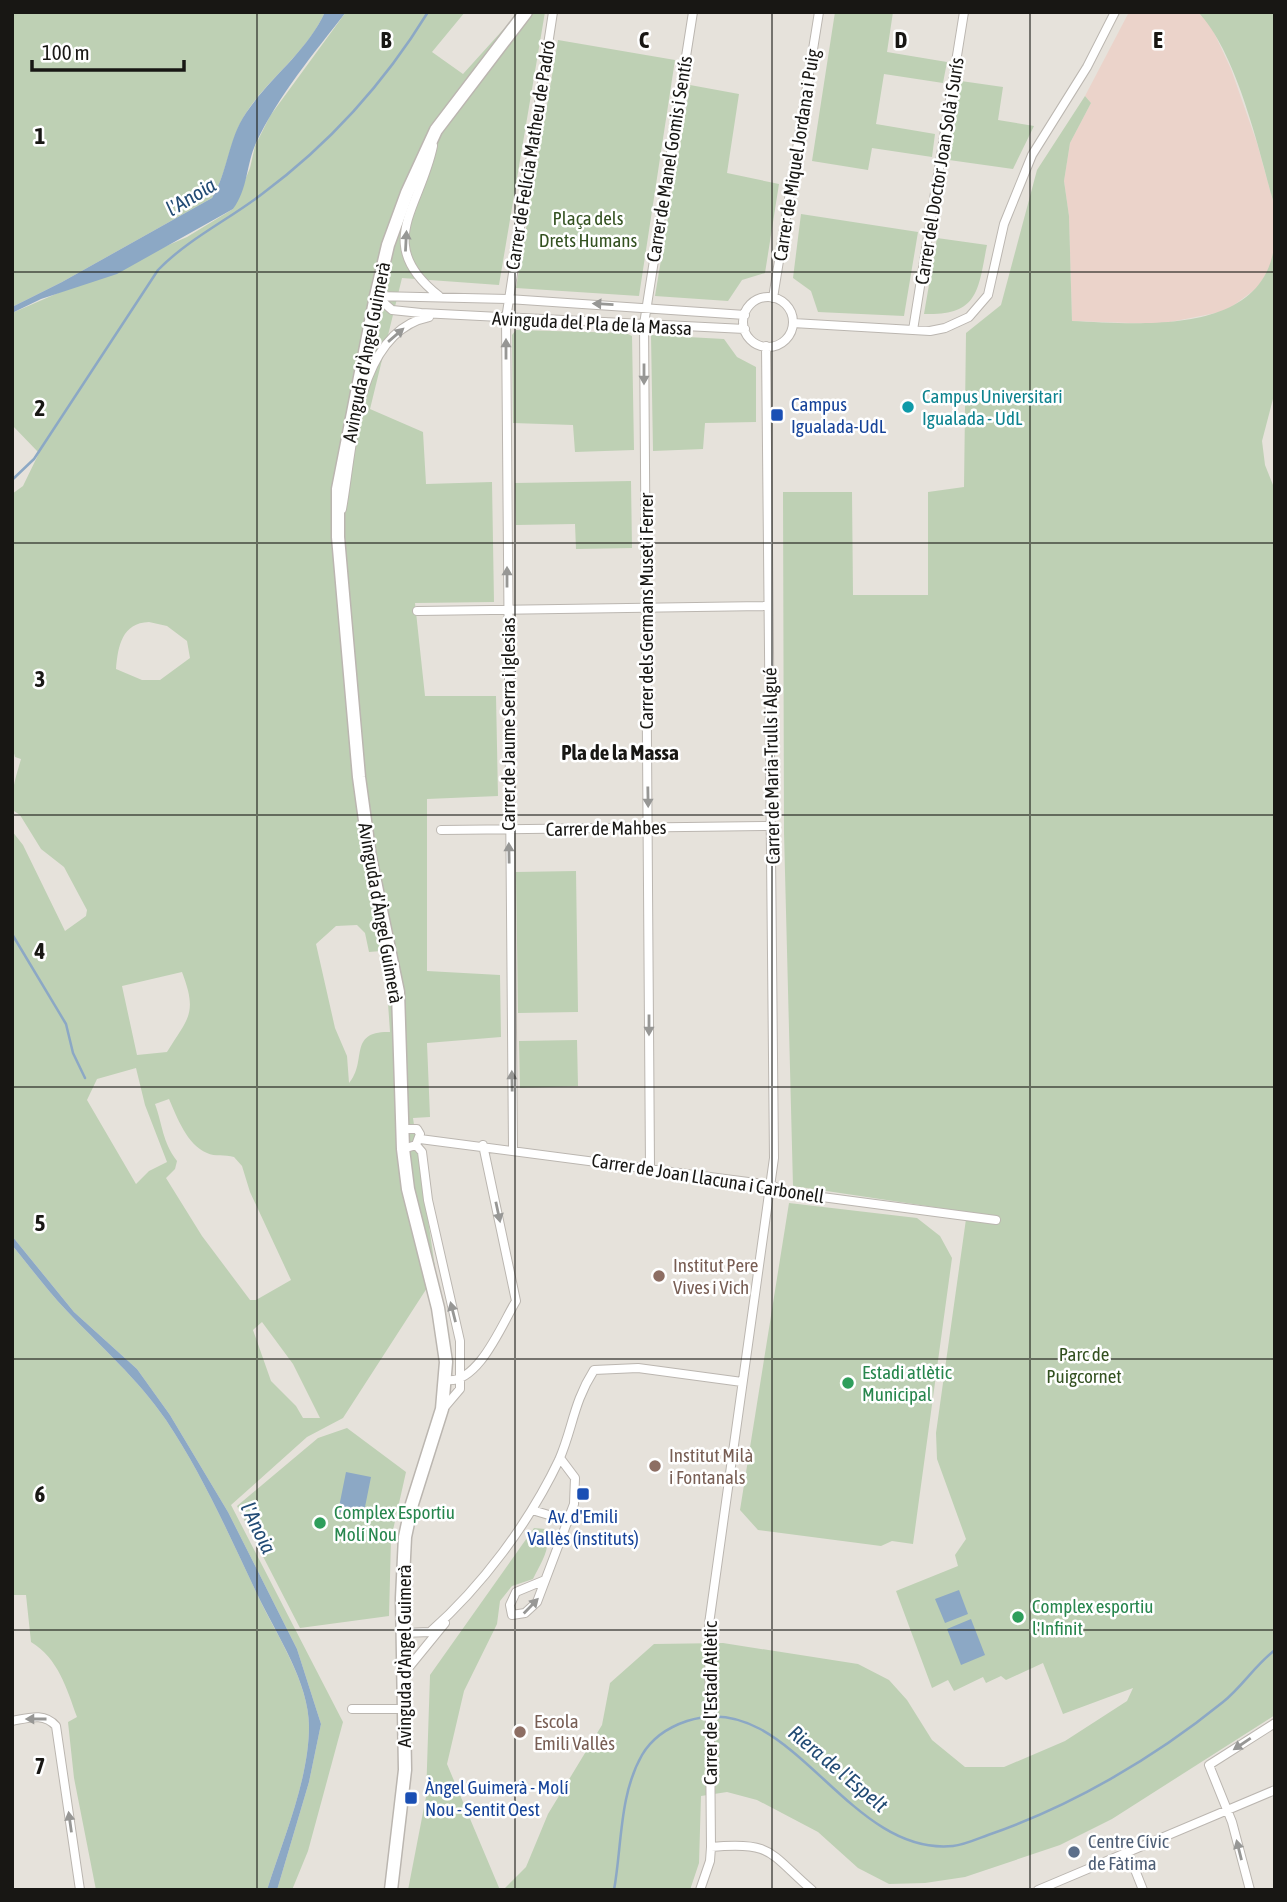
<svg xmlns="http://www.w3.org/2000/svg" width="1287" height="1902" font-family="'Asap Condensed',sans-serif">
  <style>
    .industrial { fill: #ebd3ca }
    .green { fill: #bed0b4; fill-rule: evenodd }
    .water { fill: #8ca8c5 }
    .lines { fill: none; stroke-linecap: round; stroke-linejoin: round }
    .stream { stroke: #8ca8c5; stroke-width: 2.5 }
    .street-casing { stroke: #bbb6b0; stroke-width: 10 }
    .secondary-casing { stroke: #bbb6b0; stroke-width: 15 }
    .street { stroke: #fff; stroke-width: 8 }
    .secondary { stroke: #fff; stroke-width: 12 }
    .oneway { fill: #979795 }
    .grid { fill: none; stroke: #181714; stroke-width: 2; stroke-opacity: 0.55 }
    .culture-dot { fill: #0f9aa8; stroke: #fff; stroke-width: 2.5 }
    .transit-dot { fill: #1a4fb4; stroke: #fff; stroke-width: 2.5 }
    .education-dot { fill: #8d6e63; stroke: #fff; stroke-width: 2.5 }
    .leisure-dot { fill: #2e9e5b; stroke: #fff; stroke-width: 2.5 }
    .service-dot { fill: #5c6f8a; stroke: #fff; stroke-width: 2.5 }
    .labels { text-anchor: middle; stroke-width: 5; stroke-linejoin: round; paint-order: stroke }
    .street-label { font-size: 19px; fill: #181714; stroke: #fff }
    .park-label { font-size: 19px; fill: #335120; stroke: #fff }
    .culture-label { font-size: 19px; fill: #0d838f; stroke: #fff; text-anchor: start }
    .transit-label { font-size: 19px; fill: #164399; stroke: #fff; text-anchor: start }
    .education-label { font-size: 19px; fill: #785e54; stroke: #fff; text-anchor: start }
    .leisure-label { font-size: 19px; fill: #27864d; stroke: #fff; text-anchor: start }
    .service-label { font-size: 19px; fill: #4e5e75; stroke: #fff; text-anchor: start }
    .water-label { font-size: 21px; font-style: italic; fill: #224b74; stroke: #fff }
    .neighbourhood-label { font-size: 21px; font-weight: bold; fill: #181714; stroke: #fff }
    .grid-label { font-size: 23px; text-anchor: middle; font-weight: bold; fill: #181714; stroke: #fff; stroke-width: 5; stroke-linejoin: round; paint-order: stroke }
  </style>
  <rect width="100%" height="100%" fill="#e6e2db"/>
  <!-- industrial -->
  <path class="industrial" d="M1129 12H1198L1210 24 1231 69 1257 143 1275 208 1274 261 1257 288 1226 311 1160 324 1072 321 1069 216 1064 181 1070 143 1091 103 1085 96Z"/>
  <!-- green -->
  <path class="green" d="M12 12H325C305 55 270 76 246 113 229 139 228 172 212 198L62 282 12 307Z
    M346 12H465L432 52 463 74 519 12H545L499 285 402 278 370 409 423 432 426 484 492 482 494 602 415 603 425 696H496L498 796 427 799V971L500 975 501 1037 427 1043 430 1117 413 1118 436 1274 343 1418 307 1437 231 1505 343 1722 308 1851 292 1890H277L309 1782 321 1724 297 1649 228 1512 170 1415 137 1369 74 1312 12 1236V831L23 845 65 931 86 916 87 910 64 867 41 849 20 815 14 811C10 792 16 777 21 759L15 757 12 746V494L23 486 39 453 12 425V313L187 237 233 209 250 168 255 146 270 116ZM149 622 167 626 187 641 190 658 160 680H142L116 669C118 646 122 623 149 622ZM357 925 365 933 369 952 381 951 386 974 390 1032C347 1031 368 1061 349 1083L347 1056 335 1028 316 944 336 926ZM182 972C198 1014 188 1018 167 1052L137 1055 122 986ZM136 1068 145 1105 167 1162 149 1171 136 1184 87 1100 97 1079ZM169 1099C177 1117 187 1145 207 1153 215 1157 225 1154 234 1157L242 1166 250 1192 291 1280 256 1300H250L202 1236 166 1178 175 1169 177 1161C162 1141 163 1126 155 1104ZM262 1322 293 1364 320 1418H303L296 1406 271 1381 253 1330Z
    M835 12H893L887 52 947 62 943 83 884 74 876 124 935 134 932 157 872 148 868 170 812 161Z
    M1198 12H1275V208C1260 154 1237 52 1198 12Z
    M558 40 675 60 639 296 516 288Z
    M961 81 1003 87 998 120 1034 126 1013 169 949 160Z
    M690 85 739 94 727 173 779 184 765 273 742 280 728 301 655 296Z
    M1085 96 1091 103 1070 143 1064 181 1069 216 1072 321C1143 324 1270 337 1275 237L1274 395 1262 441 1265 465 1275 490V1715L1112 1819 1060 1845 965 1877 925 1883 889 1884 858 1868 818 1832 757 1800 727 1792 701 1796 699 1863 690 1890H503L526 1867 548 1814 602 1725 610 1683 654 1644 723 1643 858 1664 889 1680 907 1700 932 1740 965 1767H1004L1065 1741 1127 1701 1133 1688 1063 1714 1043 1663 1006 1680 1001 1676 986 1683 983 1677 954 1691 948 1680 932 1688 896 1591 958 1566 955 1555 966 1539 937 1459 936 1433 967 1212 793 1186 784 833 783 492H852L853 595H928V492L964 487 966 333 1001 305 1037 170Z
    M801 214 918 232 904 316 818 312 811 291 793 278Z
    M937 238 987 245C978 290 979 316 924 314Z
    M516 330 626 333 632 336 634 450 575 452 573 425 513 423 512 335Z
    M651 335 724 339 737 357 756 367V422L705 423 703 449 653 451Z
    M631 481 632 548 576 549 575 524 516 525 515 483Z
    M576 871 578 1012 518 1013 516 872Z
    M577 1040 578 1086 520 1088 519 1041Z
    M789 1203 917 1218 940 1236 952 1258 913 1544 892 1541 881 1546 758 1530 740 1510Z
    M12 1245C30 1267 47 1290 66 1310 100 1346 138 1379 166 1420 204 1477 230 1537 259 1598 277 1636 309 1683 309 1726 309 1780 283 1839 267 1890H96L74 1778 68 1722 77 1717C67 1689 58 1658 31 1642L26 1595H12Z
    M347 1428 406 1472 391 1539 389 1616 300 1628 237 1506 318 1438Z
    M534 1528 545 1529C553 1546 541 1563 533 1579L512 1586 500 1601 497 1624 464 1691 447 1764 500 1890H408L426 1797 430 1675Z"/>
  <!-- water -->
  <path class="water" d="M325 12H346C314 53 278 96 256 143 246 165 248 189 233 209L117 274 41 299 12 313V307L62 282 212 198C228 172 228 139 246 113 270 77 306 53 325 12Z
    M12 1236 74 1312 137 1369 170 1415 228 1512 297 1649 321 1724 309 1782 277 1890H267C283 1839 309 1780 309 1726 309 1683 277 1635 259 1598 230 1537 204 1477 166 1420 138 1379 100 1346 66 1310 47 1290 30 1267 12 1245Z
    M346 1472 371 1477 363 1517 338 1512Z
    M959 1590 968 1614 945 1623 935 1599Z
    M971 1619 985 1655 961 1665 947 1629Z"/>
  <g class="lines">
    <!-- stream -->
    <path class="stream" d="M12 480 34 459 158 270C188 239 228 220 262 194 328 145 385 82 428 12
      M12 934 66 1024 73 1053 85 1078
      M614 1890C622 1846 619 1795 642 1755 652 1738 669 1727 687 1721 790 1686 846 1857 953 1846 964 1845 977 1839 988 1835 1072 1806 1154 1758 1223 1702 1242 1687 1255 1665 1275 1650"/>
    <!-- street casing -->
    <g class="street-casing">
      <path id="street" d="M433 146C420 209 373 244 439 296
        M376 296 392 310 421 313 745 329
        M376 296 508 299 745 315
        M743 322a25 25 0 1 1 50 0a25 25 0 1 1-50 0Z
        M773 298 819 12
        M793 323 930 331 945 328 969 317 988 295 1004 224 1032 155 1087 67 1115 12
        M913 330 964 12
        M342 509C353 449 355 332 429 317
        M417 611 768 606
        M441 830 771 826
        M401 1129H417L420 1134 416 1145 403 1149
        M420 1139 772 1185 784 1192 996 1220
        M416 1145 422 1152 428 1200 460 1341V1389L443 1409
        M513 1149 506 319 553 12
        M650 1168 644 324 693 12
        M446 1380C478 1385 502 1324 516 1301L483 1145
        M532 1510 569 1521
        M545 1580 516 1592 510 1605 512 1615 525 1613 537 1602 574 1504 575 1478 560 1458
        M403 1633 430 1632C482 1586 529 1523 559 1460 573 1428 573 1403 594 1370L638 1368 742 1382
        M405 1672 445 1623
        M352 1709H405
        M12 1721C28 1718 44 1712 56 1726L80 1890
        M711 1847C773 1841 769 1853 812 1890
        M1128 1852 1143 1890
        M700 1890 710 1861 711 1847 709 1624 774 1158 766 346
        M1038 1890 1275 1790
        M1250 1890 1232 1822 1209 1765 1275 1723"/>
    </g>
    <!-- secondary casing -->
    <g class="secondary-casing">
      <path id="secondary" d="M391 1890 405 1770 402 1598 405 1537 412 1504 442 1409 446 1362 438 1308 408 1189 403 1149 398 992 370 857 359 777 338 537V489L376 296 388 245 407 193 436 130 526 12"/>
    </g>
    <!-- street -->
    <use href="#street" class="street"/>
    <!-- secondary -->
    <use href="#secondary" class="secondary"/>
  </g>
  <!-- one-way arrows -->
  <defs><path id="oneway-solid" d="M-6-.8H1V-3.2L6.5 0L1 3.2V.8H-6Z" transform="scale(1.75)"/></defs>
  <g class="oneway">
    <use href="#oneway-solid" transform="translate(406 241) rotate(-87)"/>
    <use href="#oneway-solid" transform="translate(603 304) rotate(-177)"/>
    <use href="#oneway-solid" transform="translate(396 335) rotate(-41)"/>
    <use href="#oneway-solid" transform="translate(506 349) rotate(-90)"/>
    <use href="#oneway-solid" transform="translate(644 374) rotate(90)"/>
    <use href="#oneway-solid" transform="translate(507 577) rotate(-90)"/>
    <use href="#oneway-solid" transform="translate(648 797) rotate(89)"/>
    <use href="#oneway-solid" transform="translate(509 853) rotate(-91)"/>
    <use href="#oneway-solid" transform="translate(649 1025) rotate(90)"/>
    <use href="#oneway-solid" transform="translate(512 1081) rotate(-91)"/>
    <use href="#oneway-solid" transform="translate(498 1212) rotate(78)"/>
    <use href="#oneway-solid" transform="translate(453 1312) rotate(-104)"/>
    <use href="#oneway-solid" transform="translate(531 1606) rotate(-46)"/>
    <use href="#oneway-solid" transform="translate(36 1719) rotate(180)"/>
    <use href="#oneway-solid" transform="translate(1242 1744) rotate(146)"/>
    <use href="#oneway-solid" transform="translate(70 1822) rotate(-98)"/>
    <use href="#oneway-solid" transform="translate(1239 1850) rotate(-104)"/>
  </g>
  <!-- grid -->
  <path class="grid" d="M257 12V1890M515 12V1890M772 12V1890M1030 12V1890M12 272H1275M12 543H1275M12 815H1275M12 1087H1275M12 1359H1275M12 1630H1275"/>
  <!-- markers -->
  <circle class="culture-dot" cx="908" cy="407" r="7"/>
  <g class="transit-dot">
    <rect x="770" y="408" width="14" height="14" rx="3.5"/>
    <rect x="576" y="1487" width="14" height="14" rx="3.5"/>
    <rect x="404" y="1791" width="14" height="14" rx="3.5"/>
  </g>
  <g class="education-dot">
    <circle cx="659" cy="1276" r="7"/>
    <circle cx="655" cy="1466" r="7"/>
    <circle cx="520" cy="1732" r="7"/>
  </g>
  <g class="leisure-dot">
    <circle cx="848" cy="1383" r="7"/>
    <circle cx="320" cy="1523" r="7"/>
    <circle cx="1018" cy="1617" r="7"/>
  </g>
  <circle class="service-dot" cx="1074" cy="1852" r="7"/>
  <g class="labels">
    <!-- street labels -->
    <g class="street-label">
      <text transform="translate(530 155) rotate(-81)" y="7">Carrer de Felícia Matheu de Padró</text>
      <text transform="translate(796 155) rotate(-81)" y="7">Carrer de Miquel Jordana i Puig</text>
      <text transform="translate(669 159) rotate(-81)" y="7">Carrer de Manel Gomis i Sentís</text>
      <text transform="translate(939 171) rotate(-81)" y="7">Carrer del Doctor Joan Solà i Surís</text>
      <text transform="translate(592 323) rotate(3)" y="7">Avinguda del Pla de la Massa</text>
      <text transform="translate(366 352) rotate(-79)" y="7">Avinguda d'Àngel Guimerà</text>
      <text transform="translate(646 611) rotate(-90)" y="7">Carrer dels Germans Muset i Ferrer</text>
      <text transform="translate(508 724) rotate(-90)" y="7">Carrer de Jaume Serra i Iglesias</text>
      <text transform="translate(771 766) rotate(-91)" y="7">Carrer de Maria Trulls i Algué</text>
      <text transform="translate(606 828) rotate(-1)" y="7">Carrer de Mahbes</text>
      <text transform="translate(381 913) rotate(80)" y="7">Avinguda d'Àngel Guimerà</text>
      <text transform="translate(708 1178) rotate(9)" y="7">Carrer de Joan Llacuna i Carbonell</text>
      <text transform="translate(404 1656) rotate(-90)" y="7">Avinguda d'Àngel Guimerà</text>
      <text transform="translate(710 1703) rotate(-90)" y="7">Carrer de l'Estadi Atlètic</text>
    </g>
    <!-- park labels -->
    <g class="park-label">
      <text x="588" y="225">Plaça dels<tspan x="588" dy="22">Drets Humans</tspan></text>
      <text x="1084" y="1361">Parc de<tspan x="1084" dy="22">Puigcornet</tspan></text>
    </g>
    <!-- culture labels -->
    <g class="culture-label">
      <text x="922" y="403">Campus Universitari<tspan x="922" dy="22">Igualada - UdL</tspan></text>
    </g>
    <!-- transit labels -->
    <g class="transit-label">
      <text x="791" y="411">Campus<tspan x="791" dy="22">Igualada-UdL</tspan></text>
      <text x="583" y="1523" text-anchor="middle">Av. d'Emili<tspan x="583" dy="22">Vallès (instituts)</tspan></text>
      <text x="425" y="1794">Àngel Guimerà - Molí<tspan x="425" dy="22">Nou - Sentit Oest</tspan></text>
    </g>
    <!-- education labels -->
    <g class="education-label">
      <text x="673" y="1272">Institut Pere<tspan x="673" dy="22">Vives i Vich</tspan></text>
      <text x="669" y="1462">Institut Milà<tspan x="669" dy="22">i Fontanals</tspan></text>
      <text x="534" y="1728">Escola<tspan x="534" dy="22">Emili Vallès</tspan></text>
    </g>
    <!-- leisure labels -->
    <g class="leisure-label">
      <text x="862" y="1379">Estadi atlètic<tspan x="862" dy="22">Municipal</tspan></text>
      <text x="334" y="1519">Complex Esportiu<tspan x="334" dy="22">Molí Nou</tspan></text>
      <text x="1032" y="1613">Complex esportiu<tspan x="1032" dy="22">l'Infinit</tspan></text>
    </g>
    <!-- service labels -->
    <g class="service-label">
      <text x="1088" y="1848">Centre Cívic<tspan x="1088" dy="22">de Fàtima</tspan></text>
    </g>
    <!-- water labels -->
    <g class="water-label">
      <text transform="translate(191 197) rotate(-31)" y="7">l'Anoia</text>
      <text transform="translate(258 1528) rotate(64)" y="7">l'Anoia</text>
      <text transform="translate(838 1769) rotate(40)" y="7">Riera de l'Espelt</text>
    </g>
    <!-- neighbourhood labels -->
    <g class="neighbourhood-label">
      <text x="620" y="760">Pla de la Massa</text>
    </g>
  </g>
  <g class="grid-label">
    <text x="386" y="48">B</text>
    <text x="644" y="48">C</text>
    <text x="901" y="48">D</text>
    <text x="1158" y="48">E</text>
    <text x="40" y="144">1</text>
    <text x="40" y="416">2</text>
    <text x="40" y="687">3</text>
    <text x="40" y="959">4</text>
    <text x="40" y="1231">5</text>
    <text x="40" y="1502">6</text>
    <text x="40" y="1774">7</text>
  </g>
  <!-- border -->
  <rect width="1287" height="1902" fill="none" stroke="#181714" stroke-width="28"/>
  <!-- scale -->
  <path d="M32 60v10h152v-10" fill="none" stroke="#181714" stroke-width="3.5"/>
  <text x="42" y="60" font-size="21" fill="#181714" stroke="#ffffff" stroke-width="5" paint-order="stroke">100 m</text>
</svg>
